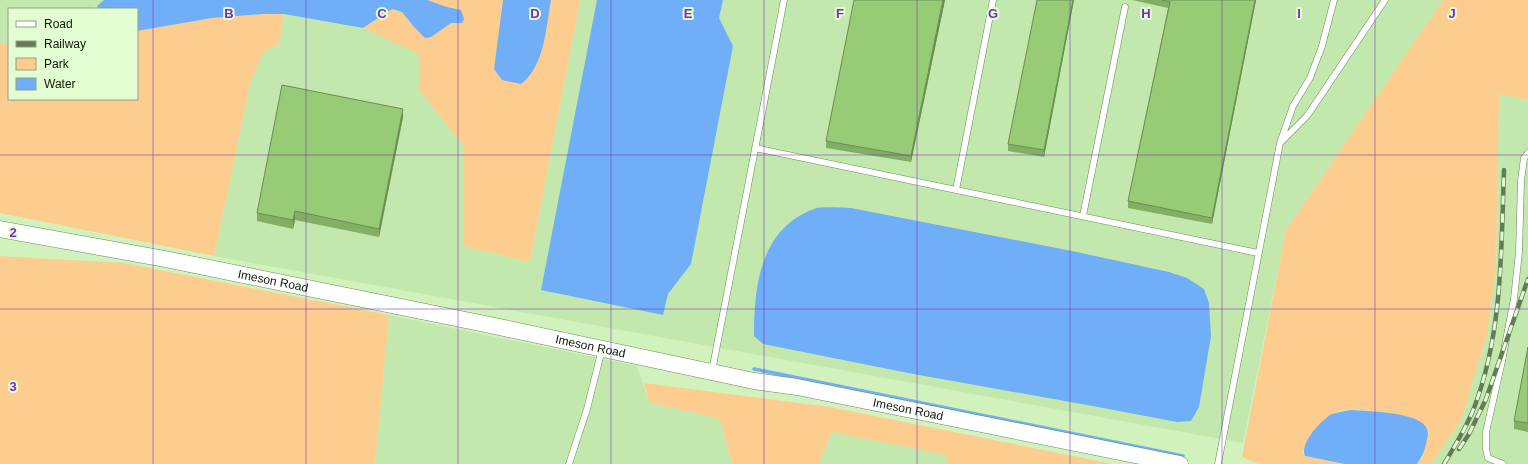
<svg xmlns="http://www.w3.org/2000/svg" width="1528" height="464" font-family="Helvetica,sans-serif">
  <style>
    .built { fill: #c3e8ad }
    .green { fill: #fdcd8f }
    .water { fill: #70aef8 }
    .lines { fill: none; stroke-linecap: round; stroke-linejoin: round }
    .stream { stroke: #70aef8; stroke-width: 3.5 }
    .service-casing { stroke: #6c8a59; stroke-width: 7 }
    .tertiary-casing { stroke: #6c8a59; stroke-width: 17 }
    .service { stroke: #fff; stroke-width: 6 }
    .tertiary { stroke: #fff; stroke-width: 16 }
    .rail-casing { stroke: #657b58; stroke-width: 4.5 }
    .rail { stroke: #e3fdd2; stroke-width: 3; stroke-dasharray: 9; stroke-linecap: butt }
    .wall { fill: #83af65 }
    .shaded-wall { fill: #6a8e53 }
    .building { fill: #98cb76; stroke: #6a8e53 }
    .grid { fill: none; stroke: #7b2cbf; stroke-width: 1; stroke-opacity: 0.55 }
    .labels { text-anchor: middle; stroke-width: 4; stroke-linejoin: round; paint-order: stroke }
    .street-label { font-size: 12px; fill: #0e1a07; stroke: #e3fdd2 }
    .grid-label { font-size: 13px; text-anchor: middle; font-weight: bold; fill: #7b2cbf; stroke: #e3fdd2; stroke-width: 4; stroke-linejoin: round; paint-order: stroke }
  </style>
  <rect width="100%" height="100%" fill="#d1f2bd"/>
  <!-- built -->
  <path class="built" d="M0 0H104L92 9H9V45L0 43Z
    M580 0H1443L1286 230 1243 443 214 256 229 186 250 83 263 52 279 44 284 14 363 28 420 54 419 90 463 145V246L530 262Z
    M1499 94 1528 100V464H1431L1461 420 1496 266Z
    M389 315 637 366 649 402 720 419 732 464H375Z
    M832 432 947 455 948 464H820V460Z"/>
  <!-- green -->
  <path class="green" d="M427 0H503L502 15 542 51 551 0H580L530 262 463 246V145L419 90V54L363 28 392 9 402 12 414 27 425 38 451 23H462L461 10 447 7Z
    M1443 0H1528V100L1499 94 1496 266 1487 334 1461 420 1431 464H1417L1423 457 1413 418C1397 414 1347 404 1333 414 1325 420 1311 439 1304 447L1303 453 1305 456 1345 464H1259L1242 457 1286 230Z
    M264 14H284L279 44 263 52 250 83 229 186 214 256 0 213V43L9 45V99H137V31L212 18Z
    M0 256 124 263 389 315 375 464H0Z
    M644 383 830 407 1113 464H948L946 455 832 432 820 460V464H732L720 419 649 402Z"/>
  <!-- water -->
  <path class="water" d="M104 0H427L447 7 461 10 464 19 462 23H451L431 37 425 38 414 27 402 12 392 9 363 28 284 14H264L212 18 137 31V9H98L97 6Z
    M503 0H551C546 27 545 66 521 84L502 80 494 69Z
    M597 0H723L719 18 733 46 691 264 668 294 663 315 541 290Z
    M851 208 1072 251 1169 272 1187 278 1204 289 1209 303 1211 336 1199 407 1191 421 1177 422 1098 407 908 373 763 344 754 336C754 286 760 229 814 209 823 206 841 208 851 208Z
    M1351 410C1366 411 1422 412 1427 429 1429 434 1427 439 1426 444 1424 452 1422 457 1417 464H1345L1305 456C1299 444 1322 419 1332 414 1338 412 1345 411 1351 410Z"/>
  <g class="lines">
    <!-- stream -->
    <path class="stream" d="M754 369 1183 456"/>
    <!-- service casing -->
    <g class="service-casing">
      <path id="service" d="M1281 142 1307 116 1385 0
        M755 148 1258 253
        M956 190 993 0
        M1083 216 1125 7
        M712 371 784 0
        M569 464 587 409 602 349
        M1218 464 1280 143 1293 106 1310 78 1322 46 1334 0
        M1503 464 1488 458 1486 449V432L1502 361 1514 299 1519 252 1521 181 1524 158 1528 153"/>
    </g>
    <!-- tertiary casing -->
    <g class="tertiary-casing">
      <g id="tertiary">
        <path id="s1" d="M0 229 165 259 490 325 754 381 797 387 1180 464"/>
      </g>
    </g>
    <!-- service -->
    <use href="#service" class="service"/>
    <!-- tertiary -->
    <use href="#tertiary" class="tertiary"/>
    <!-- rail casing -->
    <g class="rail-casing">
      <path id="rail" d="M1459 449 1469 434 1486 399 1528 279
        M1444 464C1455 446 1466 428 1474 408 1503 332 1501 250 1504 170"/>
    </g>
    <!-- rail -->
    <use href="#rail" class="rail"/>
  </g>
  <!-- wall -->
  <path class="wall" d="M854 0H945L911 162 826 148V141Z
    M1074 0 1044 157 1008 151V144Z
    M1132 0H1256L1212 224 1128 208V201L1168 8Z
    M403 117 379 237 295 220 293 229 257 221V213Z
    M1528 347V432L1514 429V421Z"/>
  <!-- shaded-wall -->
  <path class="shaded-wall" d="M943 0H945L911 162V156Z
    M1073 0H1074L1044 157V150Z
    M1255 0H1256L1212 224V218Z
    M403 109V117L379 237V229Z
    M295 211V220L293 229V220Z"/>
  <!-- building -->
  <path class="building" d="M854 0H943L911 156 826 141Z
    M1037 0H1073L1044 150 1008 144Z
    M1162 0H1255L1212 218 1128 201 1170 2Z
    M282 85 403 109 379 229 295 211 293 220 257 213Z
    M1528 347V423L1514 421Z"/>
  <!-- grid -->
  <path class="grid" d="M153 0V464M306 0V464M458 0V464M611 0V464M764 0V464M917 0V464M1070 0V464M1222 0V464M1375 0V464M0 155H1528M0 309H1528"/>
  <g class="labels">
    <!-- street labels -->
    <g class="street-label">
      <text dy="4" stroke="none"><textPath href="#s1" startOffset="278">Imeson Road</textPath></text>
      <text dy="4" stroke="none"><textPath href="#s1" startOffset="602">Imeson Road</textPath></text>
      <text dy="4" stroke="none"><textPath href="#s1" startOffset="926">Imeson Road</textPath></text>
    </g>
  </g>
  <g class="grid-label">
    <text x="229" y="18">B</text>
    <text x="382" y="18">C</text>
    <text x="535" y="18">D</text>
    <text x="688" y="18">E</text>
    <text x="840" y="18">F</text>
    <text x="993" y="18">G</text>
    <text x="1146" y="18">H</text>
    <text x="1299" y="18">I</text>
    <text x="1452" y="18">J</text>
    <text x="13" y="237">2</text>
    <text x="13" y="391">3</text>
  </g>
  <!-- legend -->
  <rect x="8" y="8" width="130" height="92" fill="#e3fdd2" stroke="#8ea281"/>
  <rect x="16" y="21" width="20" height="6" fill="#ffffff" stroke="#8ea281"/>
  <text x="44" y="28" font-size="12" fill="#0e1a07">Road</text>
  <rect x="16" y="41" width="20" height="6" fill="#657b58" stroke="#8ea281"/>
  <text x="44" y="48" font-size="12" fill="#0e1a07">Railway</text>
  <rect x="16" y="58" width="20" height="12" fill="#fdcd8f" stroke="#8ea281"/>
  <text x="44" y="68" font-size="12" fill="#0e1a07">Park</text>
  <rect x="16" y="78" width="20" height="12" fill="#70aef8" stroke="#8ea281"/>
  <text x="44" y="88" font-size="12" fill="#0e1a07">Water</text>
</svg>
